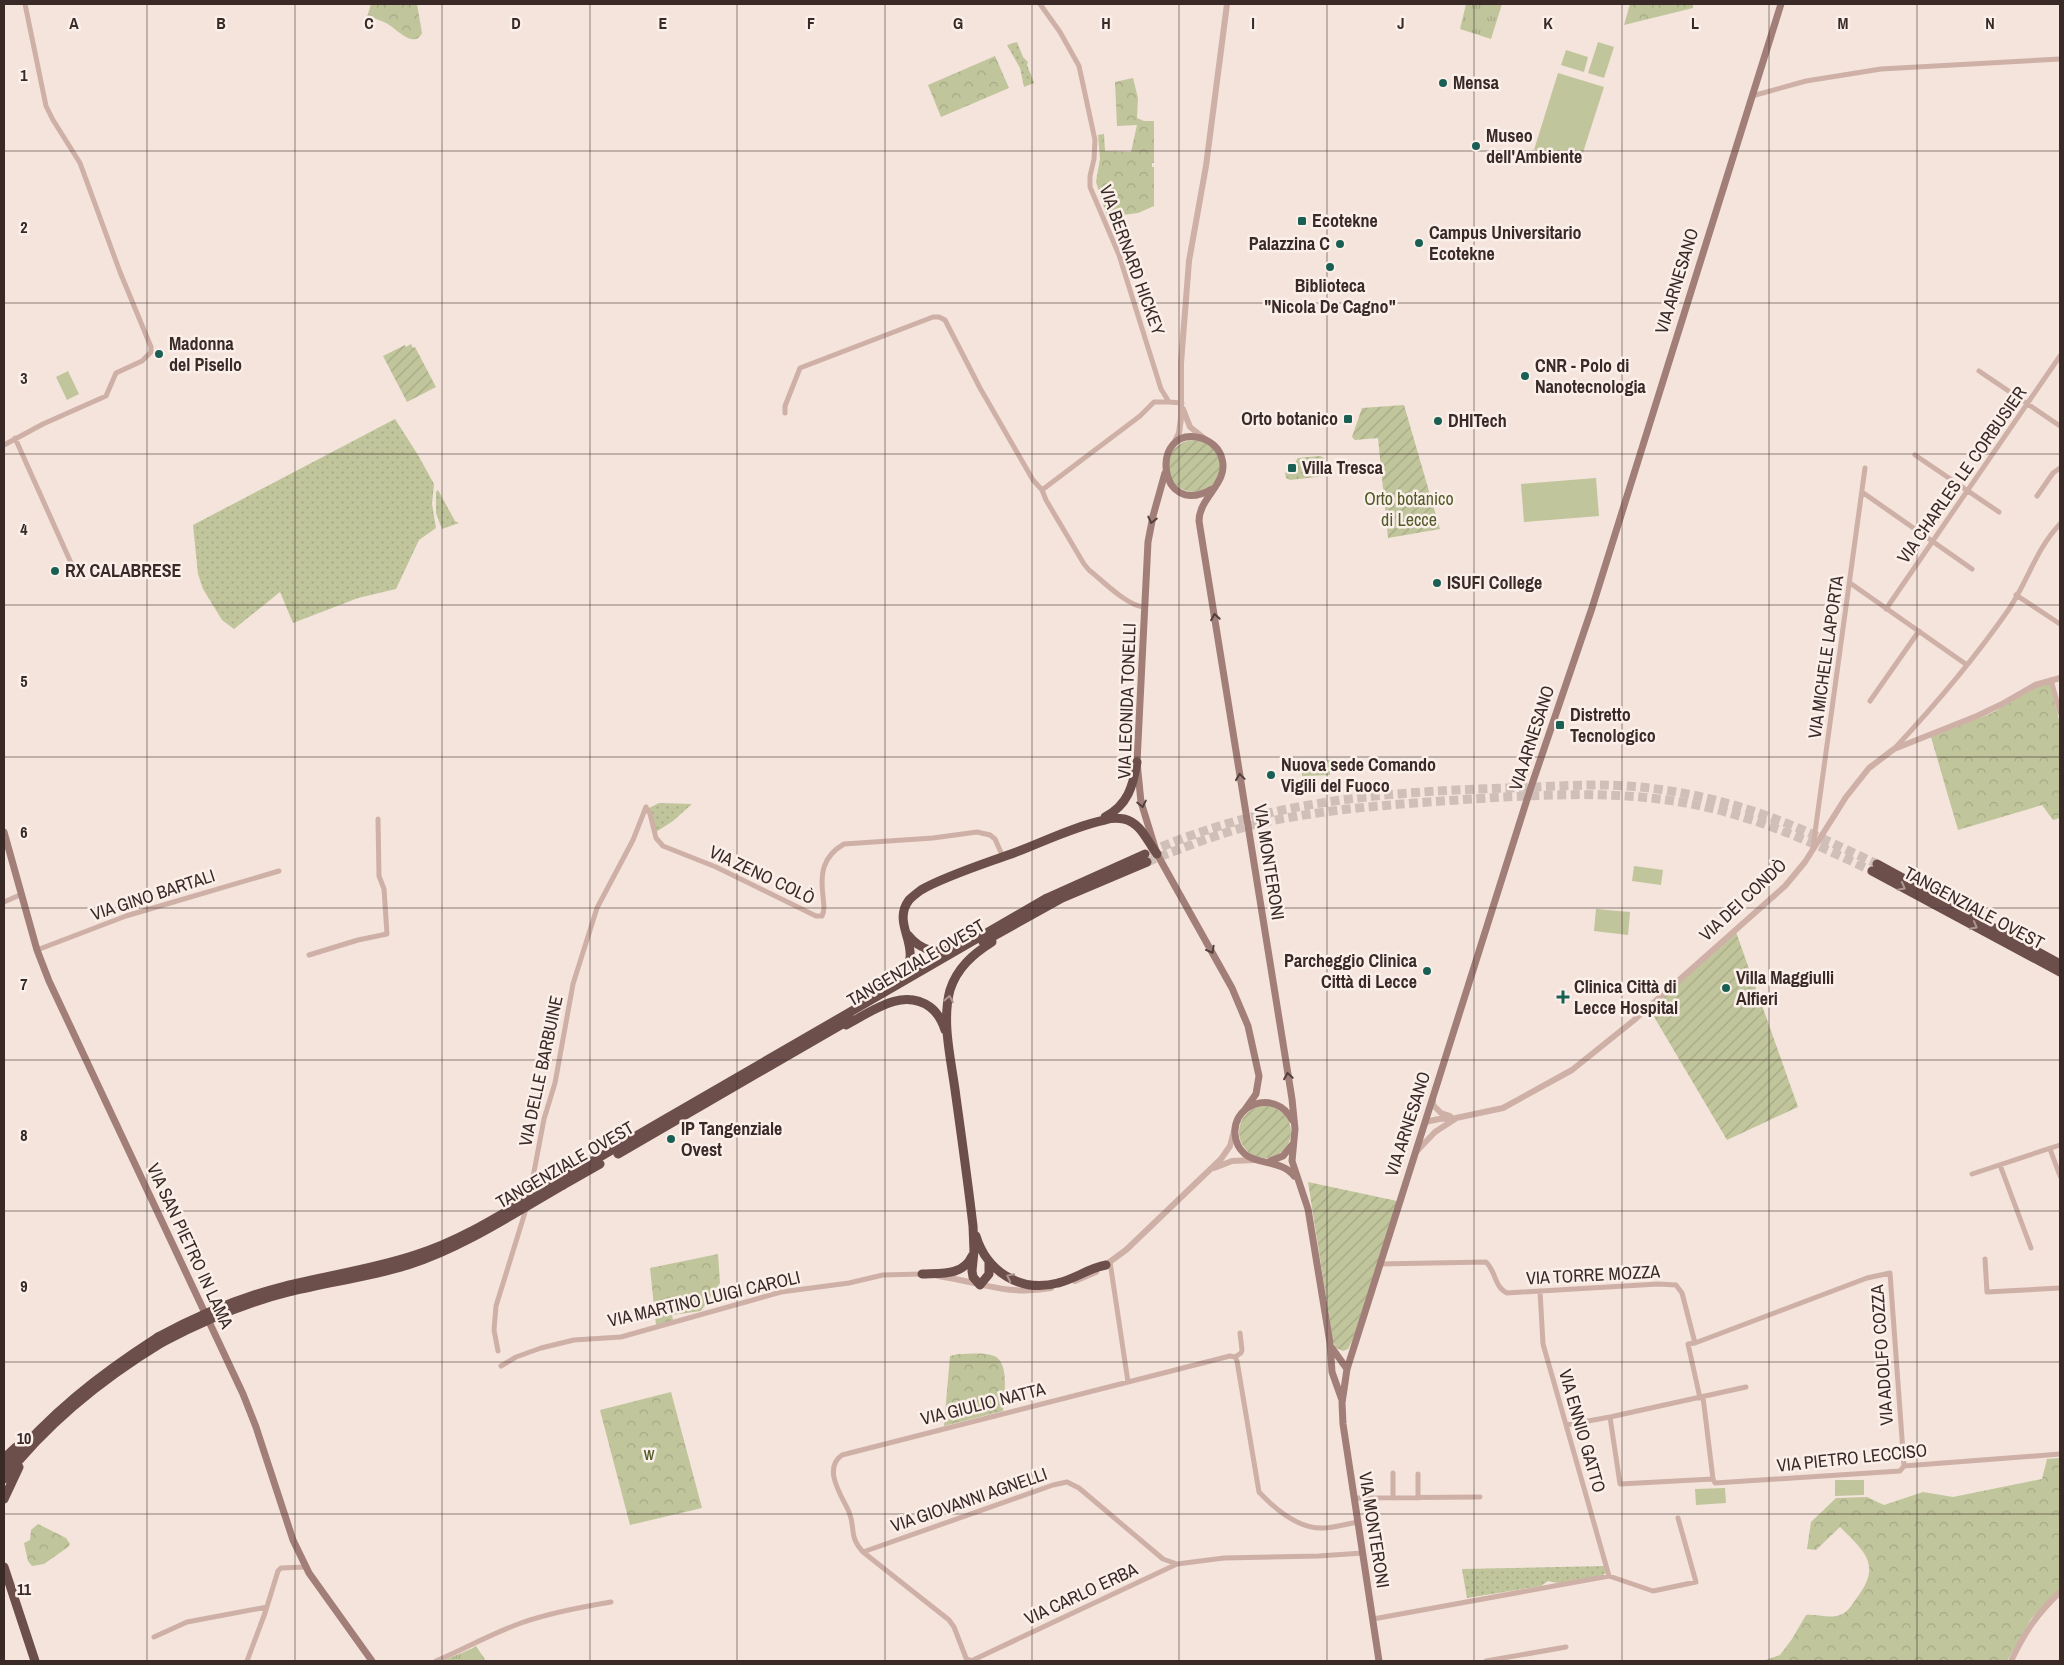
<svg xmlns="http://www.w3.org/2000/svg" width="2064" height="1665" font-family="'Archivo Narrow',sans-serif">
  <style>
    .grass { fill: url(#grass-dots) }
    .forest { fill: url(#forest-crowns) }
    .park { fill: url(#park-tufts) }
    .garden { fill: url(#garden-furrows) }
    .pitch { fill: #c0c59b }
    .lines { fill: none; stroke-linecap: round; stroke-linejoin: round }
    .trunk-tunnel { stroke: #cfbfb8; stroke-width: 9; stroke-dasharray: 9 4.5; stroke-linecap: butt }
    .minor { stroke: #ceb0a7; stroke-width: 5 }
    .tertiary { stroke: #ceb0a7; stroke-width: 6 }
    .secondary { stroke: #a27e78; stroke-width: 7 }
    .trunk { stroke: #6c4e4b; stroke-width: 9 }
    .trunk-bridge { stroke: #6c4e4b; stroke-width: 9 }
    .oneway { stroke: #533f3c }
    .oneway2 { stroke: #ac9692 }
    .grid { fill: none; stroke: #392a28; stroke-width: 1; stroke-opacity: 0.55 }
    .poi-dot { fill: #1a5f54; stroke: #fbefe9; stroke-width: 2 }
    .labels { text-anchor: middle; stroke-width: 5; stroke-linejoin: round; paint-order: stroke }
    .poi-label { font-size: 18px; font-weight: bold; fill: #392a28; stroke: #fbefe9; text-anchor: start }
    .street-label { font-size: 18px; fill: #392a28; stroke: #fbefe9 }
    .park-label { font-size: 18px; fill: #535a29; stroke: #fbefe9 }
    .grid-label { font-size: 16px; text-anchor: middle; font-weight: bold; fill: #392a28; stroke: #fbefe9; stroke-width: 5; stroke-linejoin: round; paint-order: stroke }
  </style>
  <defs>
    <pattern id="grass-dots" width="8" height="8" patternUnits="userSpaceOnUse" patternTransform="scale(1.25)"><rect width="8" height="8" fill="#c0c59b"/><path d="M2 2h.1M6 6h.1" fill="none" stroke="#a6a986" stroke-width="1.8" stroke-linecap="round"/></pattern>
    <pattern id="forest-crowns" width="20" height="18" patternUnits="userSpaceOnUse" patternTransform="scale(1.25)"><rect width="20" height="18" fill="#c0c59b"/><path d="M2 6a3 3 0 1 1 6 0M12 15a3 3 0 1 1 6 0" fill="none" stroke="#a6a986"/></pattern>
    <pattern id="park-tufts" width="24" height="20" patternUnits="userSpaceOnUse" patternTransform="scale(1.25)"><rect width="24" height="20" fill="#c0c59b"/><path d="M3 7l-1-3M5 7V3M7 7l1-3M15 17l-1-3M17 17v-4M19 17l1-3" fill="none" stroke="#a6a986"/></pattern>
    <pattern id="garden-furrows" width="10" height="10" patternUnits="userSpaceOnUse" patternTransform="scale(1.25)"><rect width="10" height="10" fill="#c0c59b"/><path d="M-1 1l2-2M0 10L10 0M9 11l2-2" fill="none" stroke="#a6a986"/></pattern>
  </defs>
  <rect width="100%" height="100%" fill="#f4e4dc"/>
  <!-- grass -->
  <path class="grass" d="M1017 42 1023 57 1028 62 1027 65 1034 83 1024 87 1020 68 1007 45Z
    M395 419 418 455 434 484 432 504 436 528 419 540 396 589 358 598 293 623 280 592 234 629 222 620 203 589 198 574 193 525Z
    M1320 456 1324 458 1326 476 1290 480 1286 478 1285 473 1291 469 1298 458Z
    M438 490 455 521 459 523 442 529 436 513V492Z
    M659 803 692 804 673 821 656 832 649 808Z
    M1604 1566 1606 1573 1603 1575 1558 1583 1548 1581 1541 1586 1467 1598 1462 1569Z"/>
  <!-- forest -->
  <path class="forest" d="M371 4H417L422 33C414 50 396 28 386 23 380 20 374 18 367 17Z
    M1630 4H1693V8L1624 25Z
    M995 56 1009 88 941 117 928 85Z
    M1133 78 1138 98 1137 118 1144 121H1154V163H1152V167H1154V206L1138 213 1107 217 1096 182 1100 159 1098 135 1104 134 1105 151 1131 152 1137 125 1117 126 1115 82Z
    M2050 683 2060 724V818L2053 820 2042 805 1958 830 1931 737 1992 713 2036 687Z
    M718 1254 720 1283 701 1311 672 1315 673 1320 656 1325 650 1268Z
    M959 1354C969 1354 984 1352 994 1356 1010 1362 1004 1397 1003 1411L944 1426 950 1356Z
    M671 1392 702 1508 630 1525 600 1410Z
    M2060 1458V1591L2031 1619 2007 1661H1763L1780 1655 1792 1639 1806 1615C1818 1614 1828 1619 1840 1615 1847 1613 1852 1605 1856 1599 1882 1565 1866 1553 1840 1527L1816 1550 1807 1549 1811 1522 1836 1498 1867 1497 1884 1505 1923 1492 1953 1497 2042 1479 2047 1459Z
    M38 1524 66 1538 70 1544 68 1547 44 1564 32 1566 28 1561 24 1543 30 1540 31 1530Z"/>
  <!-- park -->
  <path class="park" d="M1466 4H1502L1491 39 1460 29Z
    M476 1646 486 1661H442L471 1649Z"/>
  <!-- garden -->
  <path class="garden" d="M411 344 413 348 415 347 436 387 407 402 383 356 405 345 406 347Z
    M1404 405 1440 529 1388 538 1378 438 1355 440 1352 437 1362 408Z
    M1168 466a26 26 0 1 1 52 0a26 26 0 1 1-52 0Z
    M1736 932 1798 1107 1727 1140 1650 1010Z
    M1239 1132a26 26 0 1 1 52 0a26 26 0 1 1-52 0Z
    M1308 1182 1397 1201 1353 1339 1348 1349 1343 1351 1336 1348 1333 1341Z"/>
  <!-- pitch -->
  <path class="pitch" d="M1598 42 1614 47 1604 78 1588 73Z
    M1566 50 1588 57 1584 72 1561 65Z
    M1558 73 1604 87 1579 165 1534 150Z
    M68 371 79 394 67 400 56 377Z
    M1596 478 1599 516 1524 522 1521 484Z
    M1330 760V775L1302 776V762Z
    M1634 866 1663 870 1661 885 1632 881Z
    M1596 909 1630 912 1628 935 1594 931Z
    M1835 1480H1864V1495L1835 1496Z
    M1725 1488 1726 1503 1696 1505 1695 1489Z"/>
  <g class="lines">
    <!-- trunk-tunnel -->
    <path class="trunk-tunnel" d="M1149 852C1266 801 1382 792 1508 788 1538 787 1569 785 1599 785 1641 785 1686 792 1726 803 1779 817 1828 841 1877 864
      M1147 862C1184 847 1222 832 1261 823 1330 808 1401 804 1471 799 1554 794 1637 789 1718 810 1773 824 1822 847 1872 871"/>
    <!-- minor -->
    <path class="minor" d="M1040 4 1060 32 1079 66 1095 140 1094 159 1090 176V187L1119 255 1161 389 1169 402 1182 403
      M1752 96 1806 81 1881 69 2060 59
      M1979 371 2060 426
      M785 413V406L800 368 933 317H939L945 320 980 388 1033 480 1042 490 1046 500 1084 564 1089 570C1103 581 1127 606 1144 607
      M15 438 76 574
      M4 445 43 424 106 396 116 373 142 361 151 352V347L120 272 80 163 53 120 46 106 25 4
      M1915 455 1999 512
      M1042 490 1140 416 1154 402H1169
      M1862 492 1972 569
      M2037 496 2053 473 2060 468
      M1850 583 1967 665
      M2016 595 2060 624
      M1886 609 2060 356
      M2051 680 2060 713
      M1870 701 1919 631
      M1895 748C1936 704 1975 658 2009 609 2028 581 2036 549 2060 524
      M646 807 650 814 656 838 663 846 716 867 816 916H822C826 909 823 903 823 896 820 873 823 856 844 844L933 838 977 832 990 835 995 839 1003 857
      M1813 847 1865 468
      M4 902 22 894
      M37 950 126 916 279 871
      M309 955 358 940 387 934 384 889 379 876 378 819
      M2050 1149 2060 1176
      M2000 1165 2031 1248
      M1972 1174 2060 1145
      M529 1198 544 1119 555 1083 573 984 597 908 633 840 646 807
      M1985 1259 1987 1292 2060 1288
      M1110 1262 1128 1382
      M1379 1264 1486 1262C1496 1271 1494 1287 1507 1293L1658 1284 1676 1285 1682 1293 1695 1343 1867 1278 1890 1273 1904 1466
      M1540 1291 1543 1344 1609 1576
      M1240 1333 1242 1350 1241 1353 1235 1357 1237 1361 1259 1492C1275 1509 1298 1529 1323 1528 1334 1528 1346 1524 1358 1522
      M1695 1343 1688 1344 1700 1398
      M498 1351 494 1330 496 1306 527 1206
      M1235 1357 1230 1356 842 1455C822 1469 842 1496 849 1512 856 1529 848 1535 863 1552L949 1620 954 1627 966 1658 971 1661 1177 1564 1224 1558 1319 1556 1363 1553
      M501 1366 516 1357 541 1348 574 1340 621 1337 781 1292 849 1283 883 1275 922 1274
      M1746 1387 1610 1417 1620 1484 1713 1479 1715 1483 1900 1471 1904 1466 2060 1454
      M1703 1397 1713 1479
      M1566 1425 1610 1417
      M1418 1474V1498
      M1354 1498 1480 1497
      M1393 1498V1473
      M863 1552 1053 1485 1067 1482 1079 1488 1163 1559 1177 1564
      M1373 1619 1609 1576 1653 1591 1696 1582 1678 1518
      M154 1637 187 1622 267 1607
      M247 1661 265 1613 278 1571 281 1568 306 1567
      M436 1661C464 1649 491 1634 521 1623 549 1613 581 1607 611 1602
      M1486 1661 1566 1647"/>
    <!-- tertiary -->
    <path class="tertiary" d="M1183 409 1190 427 1204 438
      M1173 445 1179 433 1181 418V363L1189 261 1206 166 1227 4
      M1433 1098V1105L1441 1113 1450 1116
      M1425 1122 1439 1119 1456 1118 1503 1108 1572 1070 1633 1021 1785 886 1805 862 1846 797 1869 768 1894 749 1977 716 2002 704 2035 685 2060 678
      M1417 1151 1435 1132 1455 1119
      M1214 1168 1232 1161 1255 1160
      M1104 1266 1126 1250 1221 1159 1230 1146 1234 1131
      M938 1276C981 1282 1005 1296 1051 1288
      M1075 1281 1096 1272
      M2011 1661C2025 1632 2036 1615 2060 1592"/>
    <!-- secondary -->
    <path class="secondary" d="M1165 473 1153 516 1148 542 1137 762 1141 802 1157 854 1232 988 1248 1026 1259 1076 1256 1094 1244 1111
      M1212 489C1157 521 1149 424 1201 438 1211 441 1220 449 1222 459 1229 483 1199 497 1199 521L1292 1099 1295 1129 1292 1161 1308 1209 1330 1343 1332 1372 1342 1400
      M4 832 37 950 49 981 243 1394 256 1427 293 1540 309 1573 372 1661
      M1292 1120C1275 1087 1227 1105 1236 1140 1244 1169 1279 1156 1294 1176
      M1270 1161 1283 1156 1292 1145
      M1332 1348 1347 1369
      M1379 1661 1343 1424 1342 1403 1347 1369 1530 790 1592 608 1781 4"/>
    <!-- trunk -->
    <path class="trunk" d="M1105 817C1128 805 1133 786 1137 762
      M1877 864 2060 964
      M1872 871 2060 972
      M908 935C920 950 938 956 956 947
      M983 942 1062 898 1147 862
      M893 982C933 953 888 928 909 900 912 897 917 893 921 890 947 875 990 862 1019 851 1047 840 1076 826 1105 820 1111 818 1118 818 1124 819 1141 823 1147 841 1157 854
      M846 1025C871 1012 902 987 930 1007 937 1012 942 1021 945 1030
      M618 1154 851 1019
      M560 1180 1047 898 1145 854
      M563 1185 600 1164
      M976 1236C987 1272 1021 1293 1058 1283 1075 1279 1089 1268 1106 1265
      M989 1263V1274L980 1285 973 1277 972 1271 974 1251 973 1226C968 1183 962 1140 956 1097 952 1063 941 1023 950 990 957 968 973 954 992 942
      M922 1274C941 1273 963 1276 972 1256
      M4 1458 16 1447
      M4 1469C49 1414 99 1375 158 1337
      M4 1479C47 1423 102 1379 163 1342
      M4 1499 19 1467
      M4 1567 35 1661"/>
    <!-- trunk-bridge -->
    <path class="trunk-bridge" d="M158 1337C199 1315 241 1297 285 1286 329 1275 373 1269 415 1255 467 1239 514 1206 560 1180
      M163 1342C203 1321 244 1303 289 1292 329 1282 369 1277 408 1265 463 1247 513 1214 563 1185"/>
  </g>
  <!-- one-way arrows -->
  <defs><path id="oneway-chevron" d="M-2-3.5L2.5 0L-2 3.5" fill="none" stroke-width="1.6" stroke-linecap="round" stroke-linejoin="round" transform="scale(1.25)"/></defs>
  <g class="oneway">
    <use href="#oneway-chevron" transform="translate(1152 520) rotate(103)"/>
    <use href="#oneway-chevron" transform="translate(1215 617) rotate(-99)"/>
    <use href="#oneway-chevron" transform="translate(1240 777) rotate(-98)"/>
    <use href="#oneway-chevron" transform="translate(1142 804) rotate(78)"/>
    <use href="#oneway-chevron" transform="translate(1211 950) rotate(61)"/>
    <use href="#oneway-chevron" transform="translate(1288 1076) rotate(-99)"/>
  </g>
  <g class="oneway2">
    <use href="#oneway-chevron" transform="translate(1902 887) rotate(28)"/>
    <use href="#oneway-chevron" transform="translate(1974 926) rotate(28)"/>
    <use href="#oneway-chevron" transform="translate(949 999) rotate(-79)"/>
    <use href="#oneway-chevron" transform="translate(1010 1277) rotate(-154)"/>
  </g>
  <!-- grid -->
  <path class="grid" d="M147 4V1661M295 4V1661M442 4V1661M590 4V1661M737 4V1661M885 4V1661M1032 4V1661M1179 4V1661M1327 4V1661M1474 4V1661M1622 4V1661M1769 4V1661M1917 4V1661M4 151H2060M4 303H2060M4 454H2060M4 605H2060M4 757H2060M4 908H2060M4 1060H2060M4 1211H2060M4 1362H2060M4 1514H2060"/>
  <!-- markers -->
  <g class="poi-dot">
    <circle cx="1443" cy="83" r="5"/>
    <circle cx="1476" cy="146" r="5"/>
    <rect x="1297" y="216" width="10" height="10" rx="2.5"/>
    <circle cx="1419" cy="243" r="5"/>
    <circle cx="1340" cy="244" r="5"/>
    <circle cx="1330" cy="267" r="5"/>
    <circle cx="159" cy="354" r="5"/>
    <circle cx="1525" cy="376" r="5"/>
    <rect x="1343" y="414" width="10" height="10" rx="2.5"/>
    <circle cx="1438" cy="421" r="5"/>
    <rect x="1287" y="463" width="10" height="10" rx="2.5"/>
    <circle cx="55" cy="571" r="5"/>
    <circle cx="1437" cy="583" r="5"/>
    <rect x="1555" y="720" width="10" height="10" rx="2.5"/>
    <circle cx="1271" cy="775" r="5"/>
    <circle cx="1427" cy="971" r="5"/>
    <circle cx="1726" cy="988" r="5"/>
    <path d="M1560.5 989.5h5v5h5v5h-5v5h-5v-5h-5v-5h5z"/>
    <circle cx="671" cy="1139" r="5"/>
  </g>
  <g class="labels">
    <!-- poi labels -->
    <g class="poi-label">
      <text x="1453" y="89">Mensa</text>
      <text x="1486" y="142">Museo<tspan x="1486" dy="21">dell'Ambiente</tspan></text>
      <text x="1312" y="227">Ecotekne</text>
      <text x="1429" y="239">Campus Universitario<tspan x="1429" dy="21">Ecotekne</tspan></text>
      <text x="1330" y="250" text-anchor="end">Palazzina C</text>
      <text x="1330" y="292" text-anchor="middle">Biblioteca<tspan x="1330" dy="21">"Nicola De Cagno"</tspan></text>
      <text x="169" y="350">Madonna<tspan x="169" dy="21">del Pisello</tspan></text>
      <text x="1535" y="372">CNR - Polo di<tspan x="1535" dy="21">Nanotecnologia</tspan></text>
      <text x="1338" y="425" text-anchor="end">Orto botanico</text>
      <text x="1448" y="427">DHITech</text>
      <text x="1302" y="474">Villa Tresca</text>
      <text x="65" y="577">RX CALABRESE</text>
      <text x="1447" y="589">ISUFI College</text>
      <text x="1570" y="721">Distretto<tspan x="1570" dy="21">Tecnologico</tspan></text>
      <text x="1281" y="771">Nuova sede Comando<tspan x="1281" dy="21">Vigili del Fuoco</tspan></text>
      <text x="1417" y="967" text-anchor="end">Parcheggio Clinica<tspan x="1417" dy="21">Città di Lecce</tspan></text>
      <text x="1736" y="984">Villa Maggiulli<tspan x="1736" dy="21">Alfieri</tspan></text>
      <text x="1574" y="993">Clinica Città di<tspan x="1574" dy="21">Lecce Hospital</tspan></text>
      <text x="681" y="1135">IP Tangenziale<tspan x="681" dy="21">Ovest</tspan></text>
    </g>
    <!-- street labels -->
    <g class="street-label">
      <text transform="translate(1132 260) rotate(70)" y="6">VIA BERNARD HICKEY</text>
      <text transform="translate(1677 281) rotate(-73)" y="6">VIA ARNESANO</text>
      <text transform="translate(1962 475) rotate(-55)" y="6">VIA CHARLES LE CORBUSIER</text>
      <text transform="translate(1826 657) rotate(-82)" y="6">VIA MICHELE LAPORTA</text>
      <text transform="translate(1127 701) rotate(-88)" y="6">VIA LEONIDA TONELLI</text>
      <text transform="translate(1532 738) rotate(-72)" y="6">VIA ARNESANO</text>
      <text transform="translate(1269 862) rotate(81)" y="6">VIA MONTERONI</text>
      <text transform="translate(762 875) rotate(25)" y="6">VIA ZENO COLÒ</text>
      <text transform="translate(153 895) rotate(-18)" y="6">VIA GINO BARTALI</text>
      <text transform="translate(1743 900) rotate(-43)" y="6">VIA DEI CONDÒ</text>
      <text transform="translate(1974 908) rotate(28)" y="6">TANGENZIALE OVEST</text>
      <text transform="translate(916 963) rotate(-30)" y="6">TANGENZIALE OVEST</text>
      <text transform="translate(541 1071) rotate(-78)" y="6">VIA DELLE BARBUINE</text>
      <text transform="translate(1408 1124) rotate(-72)" y="6">VIA ARNESANO</text>
      <text transform="translate(565 1165) rotate(-30)" y="6">TANGENZIALE OVEST</text>
      <text transform="translate(190 1246) rotate(65)" y="6">VIA SAN PIETRO IN LAMA</text>
      <text transform="translate(1593 1275) rotate(-3)" y="6">VIA TORRE MOZZA</text>
      <text transform="translate(704 1299) rotate(-13)" y="6">VIA MARTINO LUIGI CAROLI</text>
      <text transform="translate(1882 1355) rotate(-94)" y="6">VIA ADOLFO COZZA</text>
      <text transform="translate(983 1404) rotate(-14)" y="6">VIA GIULIO NATTA</text>
      <text transform="translate(1582 1431) rotate(74)" y="6">VIA ENNIO GATTO</text>
      <text transform="translate(1852 1458) rotate(-6)" y="6">VIA PIETRO LECCISO</text>
      <text transform="translate(969 1500) rotate(-19)" y="6">VIA GIOVANNI AGNELLI</text>
      <text transform="translate(1374 1530) rotate(81)" y="6">VIA MONTERONI</text>
      <text transform="translate(1081 1594) rotate(-25)" y="6">VIA CARLO ERBA</text>
    </g>
    <!-- park labels -->
    <g class="park-label">
      <text x="1409" y="505">Orto botanico<tspan x="1409" dy="21">di Lecce</tspan></text>
      <text x="649" y="1460">w</text>
    </g>
  </g>
  <g class="grid-label">
    <text x="74" y="29">A</text>
    <text x="221" y="29">B</text>
    <text x="369" y="29">C</text>
    <text x="516" y="29">D</text>
    <text x="663" y="29">E</text>
    <text x="811" y="29">F</text>
    <text x="958" y="29">G</text>
    <text x="1106" y="29">H</text>
    <text x="1253" y="29">I</text>
    <text x="1401" y="29">J</text>
    <text x="1548" y="29">K</text>
    <text x="1695" y="29">L</text>
    <text x="1843" y="29">M</text>
    <text x="1990" y="29">N</text>
    <text x="24" y="81">1</text>
    <text x="24" y="233">2</text>
    <text x="24" y="384">3</text>
    <text x="24" y="535">4</text>
    <text x="24" y="687">5</text>
    <text x="24" y="838">6</text>
    <text x="24" y="990">7</text>
    <text x="24" y="1141">8</text>
    <text x="24" y="1292">9</text>
    <text x="24" y="1444">10</text>
    <text x="24" y="1595">11</text>
  </g>
  <!-- border -->
  <rect width="2064" height="1665" fill="none" stroke="#392a28" stroke-width="10"/>
</svg>
